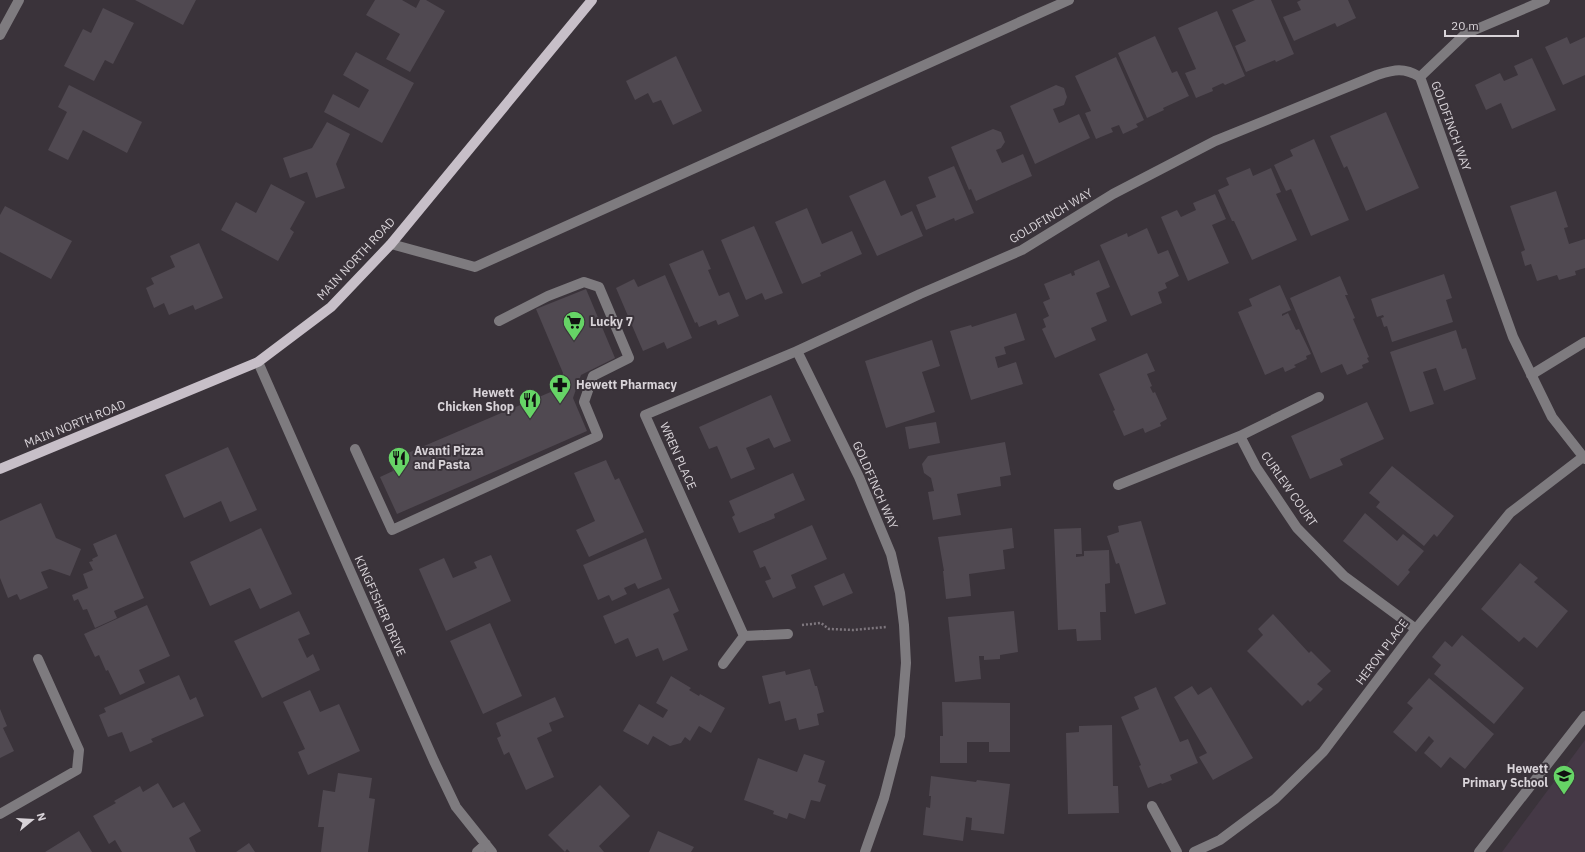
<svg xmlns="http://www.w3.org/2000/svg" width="1585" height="852" font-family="'IBM Plex Sans',sans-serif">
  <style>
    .built { fill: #453946 }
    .building { fill: #504951 }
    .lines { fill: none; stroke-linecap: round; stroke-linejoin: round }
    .path { stroke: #7e777e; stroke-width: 2.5; stroke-dasharray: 2 2; stroke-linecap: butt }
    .minor { stroke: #7e7b7f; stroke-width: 10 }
    .major { stroke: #c7bfc8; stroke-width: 10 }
    .labels { text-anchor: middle; stroke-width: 4; stroke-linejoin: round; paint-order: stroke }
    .street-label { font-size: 12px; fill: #d8d3d8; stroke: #3a333a }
    .poi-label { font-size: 12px; font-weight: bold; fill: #d8d3d8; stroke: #3a333a; text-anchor: start }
  </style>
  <rect width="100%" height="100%" fill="#3a333a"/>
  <!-- built -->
  <path class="built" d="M1585 740V852H1502Z"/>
  <!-- building -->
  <path class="building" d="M135 0H196L183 25Z
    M375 0H402L416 8 420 0H426L445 11 410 72 386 59 400 34 366 15Z
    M1255 0H1271L1294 54 1276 62 1275 60 1246 72 1235 46 1246 41 1232 10Z
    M1301 0H1348L1356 18 1337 27 1335 23 1294 41 1283 17 1301 10 1297 2Z
    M103 8 134 23 113 64 105 60 94 81 64 66 83 29 91 33Z
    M1217 11 1245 76 1225 85 1223 83 1212 88 1213 91 1196 98 1185 73 1196 69 1178 28Z
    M1155 36 1172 73 1177 71 1189 96 1163 108 1164 110 1147 118 1118 53Z
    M1567 37 1570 44 1585 37V75L1563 85 1545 47Z
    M356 52 414 83 382 143 324 112 333 94 359 108 369 90 343 75Z
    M676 56 702 111 673 125 661 100 653 103 648 93 635 100 626 81Z
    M1116 57 1144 120 1136 124 1138 127 1123 134 1119 125 1111 128 1113 132 1096 139 1085 113 1091 111 1075 76Z
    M1532 58 1556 110 1512 129 1501 103 1486 110 1475 85 1500 73 1504 81 1518 75 1514 66Z
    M69 85 142 122 127 153 83 130 68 160 48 150 67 112 58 107Z
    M1056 85 1064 88 1067 97 1064 105 1053 109 1059 123 1079 114 1090 138 1035 164 1010 106Z
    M1386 112 1419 188 1366 211 1347 166 1344 168 1330 136Z
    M327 122 350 134 336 164 345 188 316 198 307 172 290 178 283 158 312 148Z
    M993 129 1001 132 1005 142 1001 148 996 150 1002 163 1023 154 1032 176 976 201 971 189 969 190 951 147Z
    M1314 139 1349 220 1311 236 1291 189 1286 191 1274 165 1293 156 1290 150Z
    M954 166 974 213 955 221 954 218 926 230 916 205 936 197 928 177Z
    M1250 168 1253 176 1271 168 1281 192 1276 194 1297 240 1252 260 1234 221H1232L1218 190 1229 185 1226 178Z
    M885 180 901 216 912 211 923 236 877 256 849 196Z
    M271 184 305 202 290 229 294 232 278 261 221 230 236 202 256 213Z
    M1556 191 1568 227 1564 228 1569 244 1585 239V268L1575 271 1576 275 1559 280 1557 275 1537 281 1531 264 1525 266 1521 252 1525 250 1510 206Z
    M1215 194 1226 219 1212 225 1229 263 1188 281 1161 217 1177 210 1181 217 1196 210 1193 203Z
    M5 206 72 241 51 279 0 252V215Z
    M807 208 822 244 852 231 862 254 820 273 821 276 802 284 775 222Z
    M754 226 783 293 765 300 762 293 746 300 721 240Z
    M1147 228 1158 254 1168 250 1179 276 1165 283 1167 288 1158 292 1162 303 1131 316 1100 245 1127 233 1128 237Z
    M199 243 223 298 195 310 193 305 169 315 164 303 154 308 146 288 154 284 151 278 175 267 170 256Z
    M703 250 711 269 708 270 719 296 729 292 739 316 718 325 716 320 699 327 697 322 695 323 669 264Z
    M1099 260 1110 287 1096 293 1107 321 1091 328 1096 340 1055 358 1042 329 1046 327 1043 319 1049 316 1043 302 1050 299 1044 284 1071 273 1072 276 1075 275 1074 271Z
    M1444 274 1452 298 1446 300 1453 322 1392 342 1387 326 1384 327 1381 318 1384 317 1383 315 1377 317 1371 299Z
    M665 275 692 338 667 349 664 342 643 351 616 288 634 279 638 287Z
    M1340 276 1348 295H1345L1355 318 1353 319 1369 357 1367 358 1369 362 1362 365 1363 368 1347 375 1342 364 1321 373 1290 298Z
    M1280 285 1291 310 1282 314V316L1288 313 1296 330 1299 329 1311 354 1306 356 1307 359 1294 365 1296 367 1285 372 1283 367 1265 375 1238 312 1252 306 1249 299Z
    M586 289 615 358 581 375 573 398 587 431 397 514 380 477 393 471 389 461 560 388 563 373 536 309Z
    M1016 313 1025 340 1004 347 1006 354 995 357 998 368 1016 362 1023 384 971 400 950 331 971 325 972 327Z
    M1456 330 1462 349 1466 348 1476 379 1444 391 1436 368 1423 372 1434 404 1410 412 1390 352Z
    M932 340 940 366 922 372 935 412 886 428 865 361Z
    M1147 353 1155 371 1147 374 1152 386 1150 387 1153 393 1155 392 1167 419 1160 423 1161 426 1145 433 1143 428 1124 436 1113 411 1115 410 1099 374Z
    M771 395 791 441 774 448 769 438 746 448 755 469 731 479 717 446 709 449 699 427Z
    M1367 402 1384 439 1340 459 1343 465 1310 479 1291 436Z
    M936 422 940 443 909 449 905 427Z
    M1005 442 1011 475 1000 477 1001 486 957 494 961 515 933 520 928 492 934 491 931 478 924 473 922 464 928 456Z
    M228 447 257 510 230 522 221 501 184 518 165 475Z
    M606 460 615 480 619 478 644 532 589 557 576 530 595 521 574 473Z
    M1392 466 1454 516 1437 537 1434 534 1424 546 1376 507 1380 502 1369 493Z
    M793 473 805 500 774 514 775 518 739 533 732 517 735 515 729 501Z
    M41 503 56 538 81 549 70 576 50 569 41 572 48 588 20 600 17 594 8 598 0 578V521Z
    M1365 513 1397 541 1403 534 1424 551 1408 570 1410 572 1398 586 1343 541Z
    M1141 521 1166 604 1135 614 1119 563 1116 564 1107 536 1119 532 1118 526Z
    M812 525 827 559 791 575 796 588 773 598 765 581 771 579 765 566 760 568 753 551Z
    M261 528 292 594 260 609 250 588 210 606 190 562Z
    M1012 528 1014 548 1003 550 1005 569 969 574 971 596 946 599 943 571H944L938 537Z
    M1081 528 1082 554H1076V557L1084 556V551L1109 550 1110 583 1105 584 1106 612H1100L1101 640 1077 641 1076 629 1058 630 1054 529Z
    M116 534 144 598 114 611 117 618 95 628 87 609 83 610 78 599 74 601 72 595 88 588 83 574 93 570 89 562 93 561 92 559 98 556 93 544Z
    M646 538 662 579 638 589 635 583 624 588 627 594 612 601 609 595 598 600 583 565Z
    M491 555 511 601 446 631 419 569 444 558 453 578 477 568 474 562Z
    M1520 563 1538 578 1534 582 1568 611 1537 648 1524 637 1519 642 1481 609Z
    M844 573 853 593 823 606 814 586Z
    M669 588 679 611 673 614 688 650 663 661 658 648 636 657 628 638 615 644 603 616Z
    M147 605 170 656 139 670 145 683 120 695 108 670 106 671 99 655 95 657 84 634Z
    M299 611 310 634 298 639 307 658 313 654 320 670 262 698 234 641Z
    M1014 611 1018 652 1000 655V659L984 660V656H979L981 679 955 682 948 617Z
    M1273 614 1309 653 1311 651 1331 671 1317 684 1323 689 1310 702 1308 700 1302 706 1247 651 1263 635 1258 629Z
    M490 623 522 696 483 714 450 641Z
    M1462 635 1524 688 1494 724 1434 674 1441 665 1432 657 1445 641 1452 647Z
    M810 669 815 686H817L824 712 817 714 819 725 799 730 796 718 785 721 780 701 769 704 762 676 785 671 786 675Z
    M179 675 190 700 196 697 204 716 151 739 153 742 130 752 122 732 108 737 99 715 106 712 104 708Z
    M671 676 691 688 689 690 699 696 700 694 725 708 711 733 699 726 690 741 685 737 681 743 670 746 653 736 648 745 623 731 639 704 663 718 668 710 656 703Z
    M1429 678 1494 734 1465 769 1450 757 1441 768 1424 753 1434 741 1429 736 1416 752 1393 732 1413 708 1407 703Z
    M1192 686 1198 695 1211 687 1253 758 1213 780 1199 757 1207 753 1174 697Z
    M1156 687 1180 742 1188 739 1198 763 1170 775 1172 780 1162 784 1161 783 1148 788 1139 766 1141 765 1121 717 1139 709 1134 697Z
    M310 690 320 712 339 704 360 751 308 775 298 752 305 749 283 702Z
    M555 697 564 717 549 723 552 731 537 738 554 777 526 790 509 752 504 755 497 738 501 736 496 723Z
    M942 702 1010 703V752H989V742H967V763H940V736H943Z
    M0 709 7 726 3 728 14 751 0 758Z
    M1112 725 1113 786H1118L1119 813 1068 814 1066 733 1079 732V726Z
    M804 754 825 761 818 782 826 785 820 802 811 800 805 819 789 813 787 819 773 814 774 811 744 800 758 758 797 772Z
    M338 773 372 778 369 798 375 799 368 852H321L324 827H318L323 790 335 792Z
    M931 776 976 782 977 780 1010 784 1004 834 971 830 972 818 966 817 963 841 923 835 926 807 930 808 931 796H929Z
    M158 783 173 808 184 802 201 831 189 838 196 852H122L115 840 109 844 93 816 116 803 114 801 140 786 143 792Z
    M600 785 630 816 599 846 604 852H570L567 849 565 852 548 835Z
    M79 831 92 852H45Z
    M658 831 694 847 691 852H649Z
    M249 843 255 852H236Z"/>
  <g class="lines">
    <!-- path -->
    <path class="path" d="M802 625 821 623 829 629 853 630 886 627"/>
    <!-- minor -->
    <path class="minor" d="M0 35 19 0
      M1420 77 1465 34 1545 0
      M391 244 475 267 1069 0
      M258 362 434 761 456 807 492 852
      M1531 375 1585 342
      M1240 436 1256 467 1297 528 1344 576 1416 629
      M355 449 392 530 598 436 584 402 593 376 629 358 599 287 584 282 548 296 499 321
      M1118 485 1240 436 1319 397
      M788 634 744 636 645 415 797 351
      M723 664 744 636
      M1152 806 1177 852
      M0 814 77 770 79 750 38 659
      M477 852 486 844
      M865 852 884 798 900 736 906 663 904 625 900 593 891 554 859 477 797 351 920 294 1022 250 1113 194 1215 141 1377 75C1394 70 1403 67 1420 77L1513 337 1552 417 1585 459
      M1194 852 1220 840 1275 799 1323 752 1416 629 1510 513 1583 457
      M1479 852 1585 716"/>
    <!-- major -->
    <path class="major" d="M0 469 258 362 331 307 391 244 592 0"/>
  </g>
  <!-- icons -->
  <defs>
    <g id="supermarket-pin" transform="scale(1.15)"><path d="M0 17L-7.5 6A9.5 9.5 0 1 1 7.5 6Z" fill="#66d466" stroke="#3a333a"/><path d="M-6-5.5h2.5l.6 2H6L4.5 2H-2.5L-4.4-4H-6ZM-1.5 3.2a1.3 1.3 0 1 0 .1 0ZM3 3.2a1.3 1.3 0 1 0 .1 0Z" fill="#111"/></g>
    <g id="pharmacy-pin" transform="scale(1.15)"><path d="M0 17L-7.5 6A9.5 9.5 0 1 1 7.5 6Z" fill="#66d466" stroke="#3a333a"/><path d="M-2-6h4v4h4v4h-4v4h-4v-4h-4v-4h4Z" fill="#111"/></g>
    <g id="restaurant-pin" transform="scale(1.15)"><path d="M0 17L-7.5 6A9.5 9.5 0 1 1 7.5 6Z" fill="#66d466" stroke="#3a333a"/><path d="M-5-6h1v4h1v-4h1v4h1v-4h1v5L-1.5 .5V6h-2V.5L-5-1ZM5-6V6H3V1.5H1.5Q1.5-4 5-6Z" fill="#111"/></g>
    <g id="school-pin" transform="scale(1.15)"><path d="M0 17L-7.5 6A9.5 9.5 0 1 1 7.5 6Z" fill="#66d466" stroke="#3a333a"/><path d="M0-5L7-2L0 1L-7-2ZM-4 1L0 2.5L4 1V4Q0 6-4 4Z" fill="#111"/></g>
  </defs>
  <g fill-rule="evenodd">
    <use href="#supermarket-pin" x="574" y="322"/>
    <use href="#pharmacy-pin" x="560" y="385"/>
    <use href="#restaurant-pin" x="530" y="400"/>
    <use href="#restaurant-pin" x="399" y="458"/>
    <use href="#school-pin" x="1564" y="776"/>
  </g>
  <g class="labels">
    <!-- street labels -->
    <g class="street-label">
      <text transform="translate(1451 126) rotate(70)" y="4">GOLDFINCH WAY</text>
      <text transform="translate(1051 216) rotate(-31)" y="4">GOLDFINCH WAY</text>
      <text transform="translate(356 259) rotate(-47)" y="4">MAIN NORTH ROAD</text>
      <text transform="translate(75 424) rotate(-22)" y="4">MAIN NORTH ROAD</text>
      <text transform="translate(678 456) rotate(66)" y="4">WREN PLACE</text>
      <text transform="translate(875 485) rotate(66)" y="4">GOLDFINCH WAY</text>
      <text transform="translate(1289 489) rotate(55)" y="4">CURLEW COURT</text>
      <text transform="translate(380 606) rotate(66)" y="4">KINGFISHER DRIVE</text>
      <text transform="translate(1382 652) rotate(-53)" y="4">HERON PLACE</text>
    </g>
    <!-- poi labels -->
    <g class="poi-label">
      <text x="590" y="326">Lucky 7</text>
      <text x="576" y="389">Hewett Pharmacy</text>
      <text x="514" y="397" text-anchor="end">Hewett<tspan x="514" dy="14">Chicken Shop</tspan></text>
      <text x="414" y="455">Avanti Pizza<tspan x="414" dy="14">and Pasta</tspan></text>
      <text x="1548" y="773" text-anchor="end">Hewett<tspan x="1548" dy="14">Primary School</tspan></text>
    </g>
  </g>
  <!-- north arrow -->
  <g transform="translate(32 820) rotate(72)" stroke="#3a333a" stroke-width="3" paint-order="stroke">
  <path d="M0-3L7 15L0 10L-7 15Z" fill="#d8d3d8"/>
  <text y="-6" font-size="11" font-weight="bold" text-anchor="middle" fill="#d8d3d8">N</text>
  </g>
  <!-- scale -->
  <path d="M1445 30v6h73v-6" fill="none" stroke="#d8d3d8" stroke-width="2"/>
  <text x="1451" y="30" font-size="12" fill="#d8d3d8" stroke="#3a333a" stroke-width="3" paint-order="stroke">20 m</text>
</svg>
